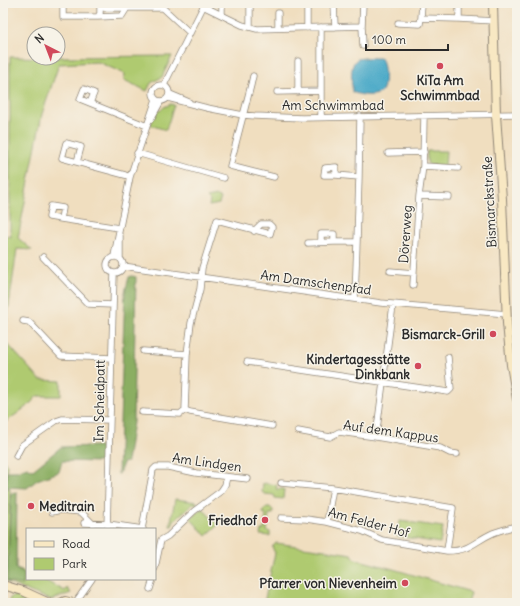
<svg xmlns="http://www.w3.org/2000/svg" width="520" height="606" font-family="Delius,sans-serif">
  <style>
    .green { fill: #afca70; stroke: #6d7a4e }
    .forest { fill: #8bae62; stroke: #5b6c46 }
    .water { fill: #48a9c7; stroke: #3a6a79 }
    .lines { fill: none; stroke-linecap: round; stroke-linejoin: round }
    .street-casing { stroke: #8e8475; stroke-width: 7 }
    .secondary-casing { stroke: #8e8475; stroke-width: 10 }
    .street { stroke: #fff; stroke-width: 5.5 }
    .secondary { stroke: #f8e8c3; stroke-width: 8 }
    .poi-dot { fill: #d1495b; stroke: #f7f3e8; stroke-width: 1.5 }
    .labels { text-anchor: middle; stroke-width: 3; stroke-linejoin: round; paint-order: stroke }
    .poi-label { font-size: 13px; font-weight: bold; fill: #2b2b2b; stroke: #f7f3e8; text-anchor: end }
    .street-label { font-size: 13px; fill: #2b2b2b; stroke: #f7f3e8 }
  </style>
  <rect width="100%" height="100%" fill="#f7f3e8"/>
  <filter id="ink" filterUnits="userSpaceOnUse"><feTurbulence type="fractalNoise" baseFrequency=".025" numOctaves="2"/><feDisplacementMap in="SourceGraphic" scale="8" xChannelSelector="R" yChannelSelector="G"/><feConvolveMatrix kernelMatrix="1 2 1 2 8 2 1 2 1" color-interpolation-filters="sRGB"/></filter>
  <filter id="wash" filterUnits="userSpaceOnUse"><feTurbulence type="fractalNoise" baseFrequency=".012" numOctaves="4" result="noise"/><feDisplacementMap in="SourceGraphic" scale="16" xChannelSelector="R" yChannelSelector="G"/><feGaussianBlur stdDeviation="0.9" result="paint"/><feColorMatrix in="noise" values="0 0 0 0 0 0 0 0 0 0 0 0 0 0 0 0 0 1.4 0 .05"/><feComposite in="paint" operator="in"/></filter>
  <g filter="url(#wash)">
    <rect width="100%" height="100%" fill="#f0debf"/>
    <!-- green -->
    <path class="green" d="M172 56 162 77 151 83 147 91 124 80 125 74 98 62 59 64 42 114 18 238 32 250 17 249 4 340 40 380 61 381V396H37L30 404 3 424V235L11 237 10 230V57L58 58V57Z
      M171 104 174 105 166 130 150 125 158 110 160 111 164 107Z
      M427 151H446L445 166 429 165 427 162Z
      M217 196 221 198 219 204 209 206 210 201 207 198Z
      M3 461 7 464 5 488 10 489 7 582 16 569 27 573V579H42L65 591 67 588 71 593 51 600 3 581Z
      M263 483 277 485 276 489H284L283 499 275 498 274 495 265 494 262 492Z
      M175 499 197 502 196 505 193 504 174 520 172 526H170Z
      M267 507H270L273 510V514H269L267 531 270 532V536L260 535 261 530H264L266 514 263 513V510Z
      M202 508 218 525 206 536 190 518Z
      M400 521 443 527 440 543 397 536Z
      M276 543 352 554 355 559 393 569 471 592 468 603H264L275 553 272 547Z
      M16 595 36 603H8L10 598Z"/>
    <!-- forest -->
    <path class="forest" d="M132 276 136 277 133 422 127 462 123 463 119 474H118L125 292 129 277Z
      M101 446V462L62 461 59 472 37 480 27 488 6 487 7 471H17L27 467 33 470 61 447Z
      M11 493H17L16 569 24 574 23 585 7 582Z"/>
    <!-- water -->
    <path class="water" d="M381 58C385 63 386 86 382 91 377 98 358 95 352 92 352 83 349 62 358 59 365 57 374 58 381 58Z"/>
  </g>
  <g filter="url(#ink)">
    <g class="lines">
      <!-- street casing -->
      <g class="street-casing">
        <path id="street" d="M63 3V17H98L100 13V8H163L190 33
          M222 3V15
          M307 3V28
          M334 3 335 27
          M422 3 421 18 459 19V3
          M203 6 242 25 257 29 362 26 363 3
          M278 13V28
          M98 17 122 16 127 8
          M459 19 494 21
          M398 23 420 24 421 18
          M362 26 363 46
          M250 27V3
          M253 76 251 85 230 166 274 177
          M153 93a8 8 0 1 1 16 0a8 8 0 1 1-16 0Z
          M164 85 205 3
          M277 92 321 91
          M298 92V61
          M170 94 189 102
          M168 98 207 108 243 115 255 116 302 118 517 114
          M90 103 94 93 84 89 80 99 147 126
          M321 117V27
          M151 119 161 101
          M137 153 224 178
          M388 153 424 152
          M77 162 81 147 66 143 62 158 125 175 130 177
          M423 166 458 168
          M336 175H324L325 168 336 167V175L359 177 360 116
          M419 196 449 197
          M61 219 49 217 51 206 63 208 61 219 119 228
          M254 231 261 224H269L272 227 270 234 217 220 202 268 200 289 191 323 187 354 185 410 190 412 272 426
          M334 242H357L355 298
          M357 242 359 177
          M308 243 334 242V234H321V242
          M114 256 130 177 156 99
          M107 265a8 8 0 1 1 16 0a8 8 0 1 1-16 0Z
          M43 257 88 304 113 305
          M120 258V236
          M123 266 381 303 507 314
          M390 271 414 273
          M413 285 419 196 423 166 424 116
          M23 321 29 322 61 356 111 358
          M143 351 187 354
          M247 362 448 392 451 389 448 357
          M142 412 180 414 185 410
          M298 431 330 437 339 432 376 437 440 448 450 453 457 454
          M376 437 393 305
          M16 456 22 445 56 421 62 419 110 420
          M281 483 333 488 453 508 447 551
          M52 512 61 510 81 512 93 524
          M281 518 306 519 327 522 362 531 382 540 447 551C471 551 473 542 493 533 500 530 509 528 517 526
          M327 522 333 488
          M84 523 108 524 143 529
          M107 529 114 273
          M142 529 153 470 156 467H168L196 473 248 479
          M161 540 168 536 194 511 221 491 225 485 227 477
          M155 568 161 540
          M150 589 153 579
          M75 603 92 579"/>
      </g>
      <!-- secondary casing -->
      <g class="secondary-casing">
        <path id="secondary" d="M493 3 496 115 502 199 507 323 511 365 517 399
          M3 585 23 591 49 603
          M61 603 65 601 73 603"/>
      </g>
      <!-- street -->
      <use href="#street" class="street"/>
      <!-- secondary -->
      <use href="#secondary" class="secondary"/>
    </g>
  </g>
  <!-- markers -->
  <g class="poi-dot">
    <circle cx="440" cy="66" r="4"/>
    <circle cx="493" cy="334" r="4"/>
    <circle cx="418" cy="366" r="4"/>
    <circle cx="31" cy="506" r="4"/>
    <circle cx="265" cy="520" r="4"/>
    <circle cx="405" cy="583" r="4"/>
  </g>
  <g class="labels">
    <!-- poi labels -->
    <g class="poi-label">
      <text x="440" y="85" text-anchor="middle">KiTa Am<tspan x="440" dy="15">Schwimmbad</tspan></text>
      <text x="485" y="339">Bismarck-Grill</text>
      <text x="410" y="364">Kindertagesstätte<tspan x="410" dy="15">Dinkbank</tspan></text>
      <text x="39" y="511" text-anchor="start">Meditrain</text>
      <text x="257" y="525">Friedhof</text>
      <text x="397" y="588">Pfarrer von Nievenheim</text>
    </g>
    <!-- street labels -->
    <g class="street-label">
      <text x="333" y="110">Am Schwimmbad</text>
      <text transform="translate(489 202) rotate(-93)" y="5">Bismarckstraße</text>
      <text transform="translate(405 234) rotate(-86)" y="5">Dörerweg</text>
      <text transform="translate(316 282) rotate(8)" y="5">Am Damschenpfad</text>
      <text transform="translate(99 401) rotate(-89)" y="5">Im Scheidpatt</text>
      <text transform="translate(391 431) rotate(8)" y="5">Auf dem Kappus</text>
      <text transform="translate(207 462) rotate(8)" y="5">Am Lindgen</text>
      <text transform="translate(369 522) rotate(15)" y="5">Am Felder Hof</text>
    </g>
  </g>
  <!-- margin -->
  <rect width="520" height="606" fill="none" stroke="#f7f3e8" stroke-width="16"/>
  <!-- legend -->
  <rect x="26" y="528" width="130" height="52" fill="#f7f3e8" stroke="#a5a39c"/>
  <rect x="34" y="541" width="20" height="6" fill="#f8e8c3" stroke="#a5a39c"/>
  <text x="62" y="548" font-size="12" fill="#2b2b2b">Road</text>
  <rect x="34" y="558" width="20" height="12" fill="#afca70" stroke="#a5a39c"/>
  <text x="62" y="568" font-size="12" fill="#2b2b2b">Park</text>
  <!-- north arrow -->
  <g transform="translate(46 46) rotate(318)"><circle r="19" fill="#f7f3e8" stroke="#a5a39c"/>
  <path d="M0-3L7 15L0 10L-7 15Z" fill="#d1495b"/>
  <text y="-6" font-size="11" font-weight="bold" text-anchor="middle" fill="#2b2b2b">N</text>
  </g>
  <!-- scale -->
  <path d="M366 44v6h82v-6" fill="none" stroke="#2b2b2b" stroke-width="2"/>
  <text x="372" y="44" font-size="12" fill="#2b2b2b" stroke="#f7f3e8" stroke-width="3" paint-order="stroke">100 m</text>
</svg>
